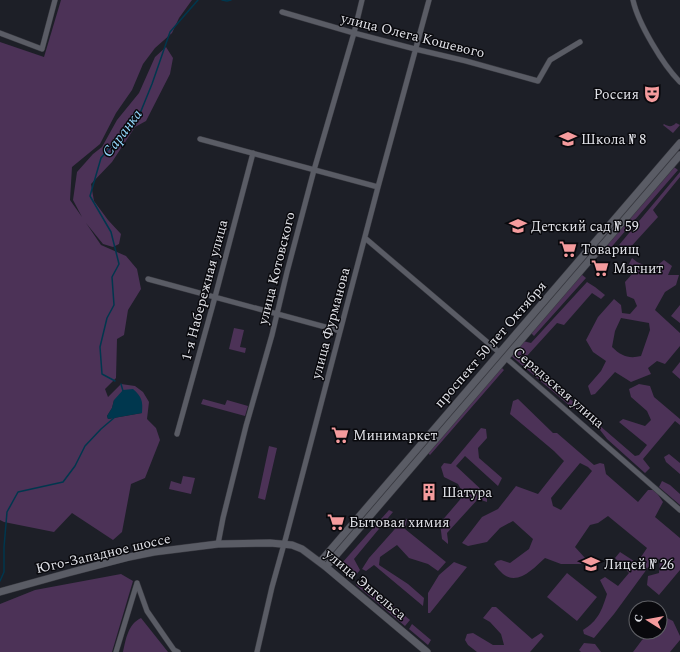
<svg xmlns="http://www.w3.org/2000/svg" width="680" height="652" font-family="Spectral,serif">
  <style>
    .green { fill: #4c3257; fill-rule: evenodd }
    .water { fill: #00374e }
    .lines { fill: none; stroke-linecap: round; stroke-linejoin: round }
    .stream { stroke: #00374e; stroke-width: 1.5 }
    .street-casing { stroke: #383940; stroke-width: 6 }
    .secondary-casing { stroke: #383940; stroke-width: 8 }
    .street { stroke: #5a5c65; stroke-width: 5 }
    .secondary { stroke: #5a5c65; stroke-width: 7 }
    .labels { text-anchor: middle; stroke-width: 3; stroke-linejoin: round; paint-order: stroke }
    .street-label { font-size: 14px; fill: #e1e2e8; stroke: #09090d }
    .poi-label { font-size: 14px; fill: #e1e2e8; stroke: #09090d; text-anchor: start }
    .water-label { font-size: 15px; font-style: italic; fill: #93d7fc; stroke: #09090d }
  </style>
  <rect width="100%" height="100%" fill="#1d1f27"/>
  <!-- green -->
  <path class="green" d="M61 0H192L179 18 172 33 155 48 143 64 132 90 116 113 100 144 72 167 70 200 82 217 73 200 77 172 93 154 102 147 117 120 139 93 155 57 166 47 173 58 170 74 146 121 135 127 112 162 91 184 94 201 108 220 121 234 119 244 113 247 103 244 86 223 101 245 126 256 137 269 141 289 128 310 124 335 117 339 116 378 105 389 108 397 121 384 135 386 143 392 149 402 147 419 156 428 160 440 145 478 131 484 122 532 113 540 72 513 54 532 4 522 0 520V42L44 57ZM114 400 142 413 108 419 107 416 112 408Z
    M676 123 680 125 673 133 663 125 664 124C669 127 672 127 676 123Z
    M674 167 678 170 608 251 604 247Z
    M680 172V177L653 210 658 217 627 251 619 245Z
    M632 258 637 262 653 269 664 260 672 266 668 275H679L676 285 665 292 655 310 680 333V346L665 364 657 361 648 368 651 374 631 382 615 372 595 394 591 395 588 386 601 371 606 361 593 352 586 340 598 317 614 299 621 305 622 313 630 314 637 306 634 299 627 296 625 282 633 273 628 266ZM621 318 649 323 650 330 641 356C629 359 621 356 612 347L615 331Z
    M581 274 586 278 534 336 530 332Z
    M587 282 595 287 605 295 601 299 592 293 564 325 557 323 526 357 531 365 578 406 576 410 570 406 510 355 523 341 531 343Z
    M680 305V323L671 316Z
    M234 328 244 330 240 347 246 348 245 353 229 349Z
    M680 362V379L672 372Z
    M501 367 504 370 430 455 427 452Z
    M639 384 650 386 654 397 680 419V425L675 421 643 459 650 468 645 473 607 439 597 426 599 425 635 456 639 455 647 445 619 422 623 419 645 426 651 420 647 411 631 397 629 389Z
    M203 399 225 405 227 400 248 406 245 416 201 404Z
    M518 399 553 433H557L594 465 600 463 604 464 606 474 638 502 648 490H655L663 502 655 517 680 538V570L659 595 647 585 648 576 659 573 660 560 655 558 614 614 594 638 584 634 583 630C598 621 602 610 607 594L600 580 605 577 618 586 629 573 615 558 620 552 637 563 647 548 608 516 598 523 590 525 575 547 585 558 581 564H561L545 558C534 568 518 586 503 574 500 571 497 568 494 564L497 561 501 560 510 563 529 549 533 539 513 521 500 528 487 542 468 546 462 543 482 517 498 509 516 486 538 494 564 461 554 451 510 414 513 401ZM580 463 588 467 592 471 561 510 553 506 551 498Z
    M481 428 486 429 487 438 478 448 479 458 502 478 498 486 465 456 456 466 487 495V502L478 499 447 533 448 541V544L442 539 440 523 464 495 458 484 444 477 441 467 444 463 451 464Z
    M269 446 277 448 265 500 258 498Z
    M669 454 680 463V474L666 462 664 457Z
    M183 476 195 478 191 494 169 489 171 481 181 484Z
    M662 481 670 485 680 494V505L659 487Z
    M389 510 393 512 354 559 360 570 356 575 352 577 344 570 342 563Z
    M407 519 405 529 446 562 438 571 428 564 409 558 397 545 380 557 379 565 408 584 424 598 423 606 374 565 366 571 362 569 369 558 402 521Z
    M454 562 467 567 430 613H428V593L439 575Z
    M567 573 597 597 577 621 547 597Z
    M121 574 133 581 112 652H0V604L35 590Z
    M361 579 410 620 405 626 356 585Z
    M492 607H496L532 639 541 633 544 636 530 652H477L468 645 465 640 467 634 473 633 493 645H504L501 634 490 622 483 618Z
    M663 616 673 621 680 636V640L670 652H633L642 640 651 632H660V620Z
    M141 618 168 652H123C126 639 128 624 141 618Z
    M412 624 431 640 428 645 409 629Z
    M584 643 595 644 601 652H581L579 650Z"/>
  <!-- water -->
  <path class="water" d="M133 389C142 397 143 401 142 413L108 419 107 416 112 408 114 400 123 390Z"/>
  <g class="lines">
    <!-- stream -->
    <path class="stream" d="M222 0 227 1 231 0
      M115 381 102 374 100 347 107 318 114 305 112 277 119 264 111 232 90 196 101 158 141 111 152 84 170 32 198 0
      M121 384 123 391
      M0 581 4 572V547L7 512 18 492 63 482 75 466 85 446 101 429 115 417"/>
    <!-- street casing -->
    <g class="street-casing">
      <path id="street" d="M633 0C638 23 663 65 680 82
        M282 12 354 33 415 49 466 61 538 81 550 60 580 42
        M0 33 42 49 55 0
        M200 139 378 187
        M365 238 500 353
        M148 279 340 331
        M506 358 680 510
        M177 434 215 297 253 153
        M218 544 223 518 246 426 272 335 287 272 314 170 354 33 362 0
        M137 583 147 611 167 640 174 650 178 652
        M116 652 137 583
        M257 652 272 587 286 537 378 187 429 0"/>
    </g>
    <!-- secondary casing -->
    <g class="secondary-casing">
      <path id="secondary" d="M320 562 680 143
        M326 567 680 155
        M0 592 68 573 129 557 154 552 218 544 270 543 292 545 302 549 326 567 427 652"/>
    </g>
    <!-- street -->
    <use href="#street" class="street"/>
    <!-- secondary -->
    <use href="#secondary" class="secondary"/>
  </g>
  <!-- icons -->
  <defs>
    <g id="theatre-bare" transform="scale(1.38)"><path d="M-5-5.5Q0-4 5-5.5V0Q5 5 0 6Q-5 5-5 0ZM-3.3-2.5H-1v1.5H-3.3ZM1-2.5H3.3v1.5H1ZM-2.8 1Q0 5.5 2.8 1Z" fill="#f59b9d" stroke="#09090d" stroke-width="2.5" paint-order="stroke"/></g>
    <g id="school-bare" transform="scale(1.38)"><path d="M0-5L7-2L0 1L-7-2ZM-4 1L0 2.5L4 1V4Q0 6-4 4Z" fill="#f59b9d" stroke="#09090d" stroke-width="2.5" paint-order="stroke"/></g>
    <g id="supermarket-bare" transform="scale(1.38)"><path d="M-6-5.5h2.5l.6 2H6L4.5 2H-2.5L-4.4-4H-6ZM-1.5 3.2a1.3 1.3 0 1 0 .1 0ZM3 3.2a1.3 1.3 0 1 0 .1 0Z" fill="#f59b9d" stroke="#09090d" stroke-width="2.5" paint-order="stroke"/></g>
    <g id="building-bare" transform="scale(1.38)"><path d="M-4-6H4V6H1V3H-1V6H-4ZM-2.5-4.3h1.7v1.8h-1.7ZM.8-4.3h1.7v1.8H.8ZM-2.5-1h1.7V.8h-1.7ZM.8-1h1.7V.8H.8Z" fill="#f59b9d" stroke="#09090d" stroke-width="2.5" paint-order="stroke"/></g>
  </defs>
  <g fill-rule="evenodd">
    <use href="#theatre-bare" x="652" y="94"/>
    <use href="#school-bare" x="568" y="139"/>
    <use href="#school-bare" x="518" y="226"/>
    <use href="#supermarket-bare" x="568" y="249"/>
    <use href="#supermarket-bare" x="600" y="268"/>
    <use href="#supermarket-bare" x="340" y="435"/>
    <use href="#building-bare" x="429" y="492"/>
    <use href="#supermarket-bare" x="336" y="522"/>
    <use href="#school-bare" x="591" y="564"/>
  </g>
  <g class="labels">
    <!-- street labels -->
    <g class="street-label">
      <text transform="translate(413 35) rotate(14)" y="5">улица Олега Кошевого</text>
      <text transform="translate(276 268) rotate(-76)" y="5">улица Котовского</text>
      <text transform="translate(204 290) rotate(-75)" y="5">1-я Набережная улица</text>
      <text transform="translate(330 323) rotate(-75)" y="5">улица Фурманова</text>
      <text transform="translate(490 344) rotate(-49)" y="5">проспект 50 лет Октября</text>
      <text transform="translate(559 387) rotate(41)" y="5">Серадзская улица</text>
      <text transform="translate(103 553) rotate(-13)" y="5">Юго-Западное шоссе</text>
      <text transform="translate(366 584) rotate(40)" y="5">улица Энгельса</text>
    </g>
    <!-- poi labels -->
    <g class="poi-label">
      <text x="639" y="99" text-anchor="end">Россия</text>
      <text x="581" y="144">Школа № 8</text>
      <text x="531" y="231">Детский сад № 59</text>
      <text x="581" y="254">Товарищ</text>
      <text x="613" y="273">Магнит</text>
      <text x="353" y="440">Минимаркет</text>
      <text x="442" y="497">Шатура</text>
      <text x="349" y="527">Бытовая химия</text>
      <text x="604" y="569">Лицей № 26</text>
    </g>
    <!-- water labels -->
    <g class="water-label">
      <text transform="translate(122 133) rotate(-53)" y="5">Саранка</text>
    </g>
  </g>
  <!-- north arrow -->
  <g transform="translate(648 620) rotate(281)"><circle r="19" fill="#09090d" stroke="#5f6065"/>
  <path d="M0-3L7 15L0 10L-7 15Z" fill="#f59b9d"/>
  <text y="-6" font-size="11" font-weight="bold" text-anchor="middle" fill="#e1e2e8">С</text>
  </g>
</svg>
